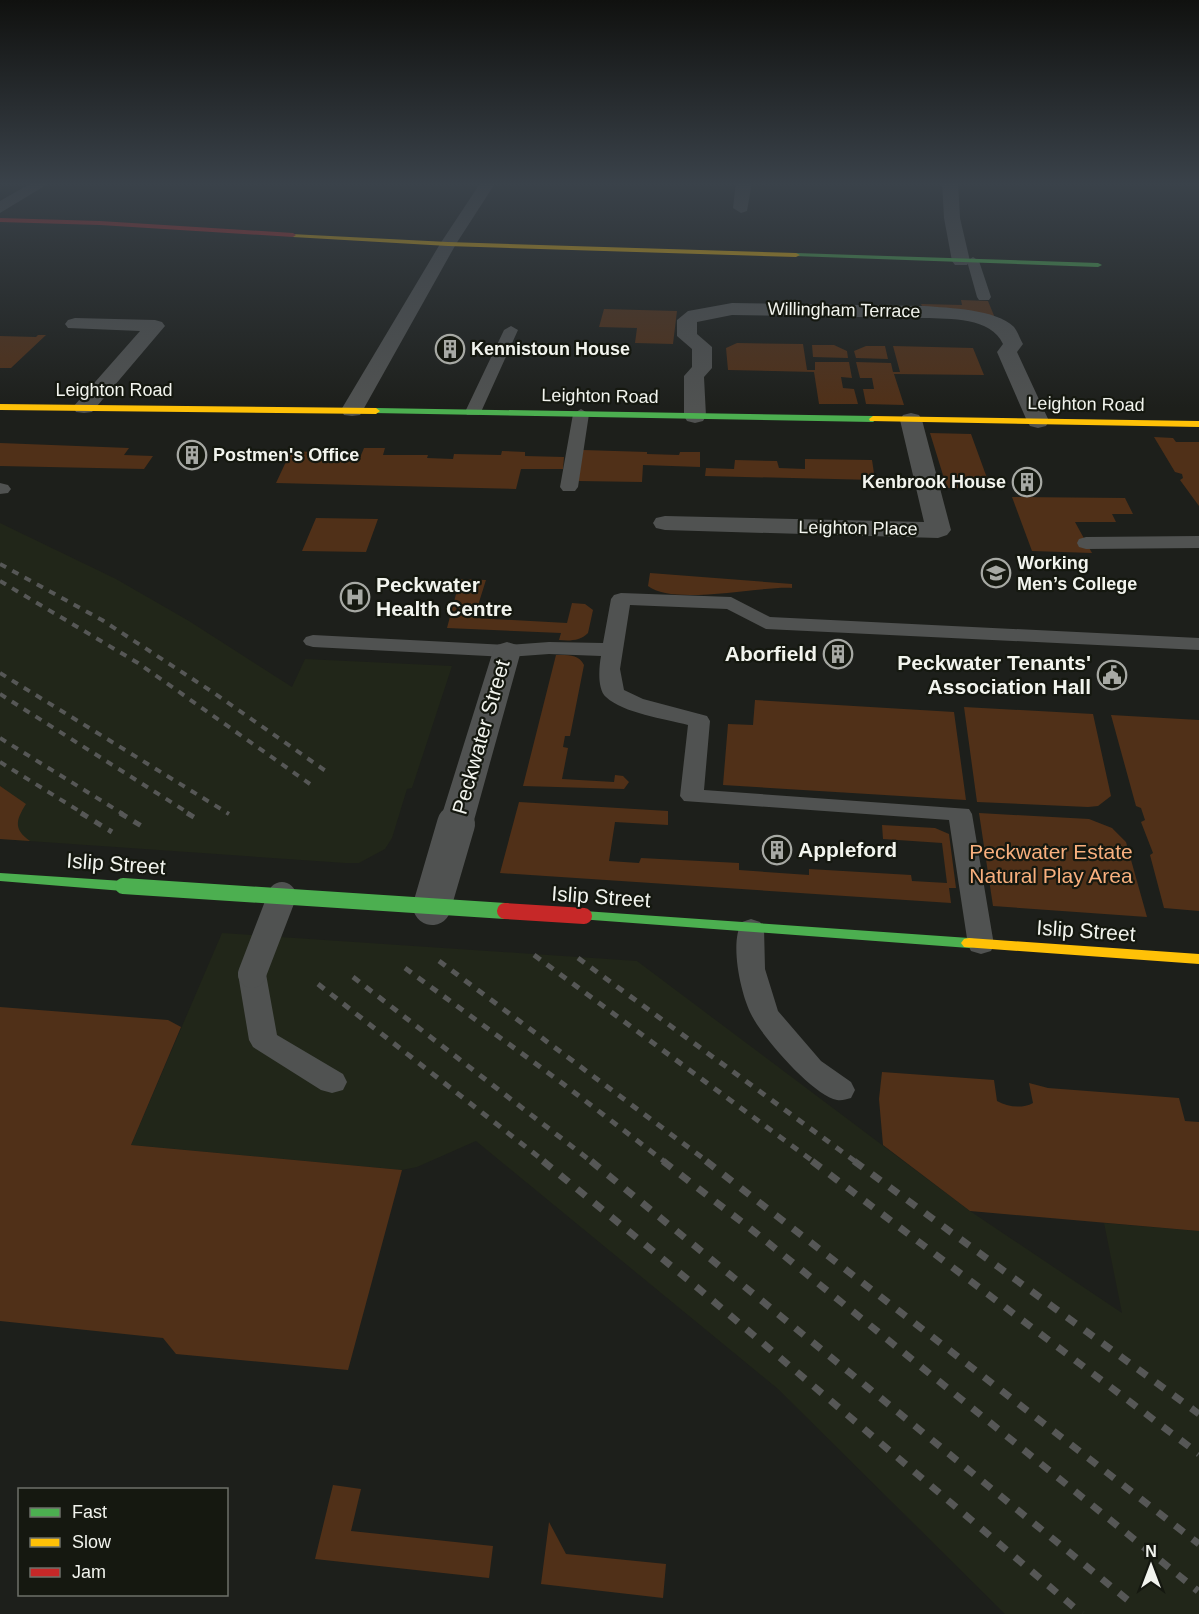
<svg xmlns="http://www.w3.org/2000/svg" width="1199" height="1614" font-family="Helvetica,sans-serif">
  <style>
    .built { fill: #212619 }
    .green { fill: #503018 }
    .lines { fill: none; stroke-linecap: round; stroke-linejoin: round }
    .lane { fill: #505251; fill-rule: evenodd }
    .street { fill: #505251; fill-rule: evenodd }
    .fast { fill: #4caf50; fill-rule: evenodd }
    .slow { fill: #ffc107; fill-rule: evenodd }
    .jam { fill: #c62828; fill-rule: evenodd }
    .rail-far2 { stroke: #565756; stroke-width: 4; stroke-dasharray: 7 7; stroke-linecap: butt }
    .rail-far1 { stroke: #565756; stroke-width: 5; stroke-dasharray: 8 8; stroke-linecap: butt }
    .rail { stroke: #565756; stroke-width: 7; stroke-dasharray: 11 11; stroke-linecap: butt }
    .lane-bridge { stroke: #505251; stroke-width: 28 }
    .street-bridge { stroke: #505251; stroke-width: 38 }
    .fast-bridge { stroke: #4caf50; stroke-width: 16 }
    .jam-bridge { stroke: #c62828; stroke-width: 16 }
    .labels { text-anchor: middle; stroke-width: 4.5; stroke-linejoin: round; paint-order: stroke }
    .far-street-label { font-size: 18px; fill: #f2f4ee; stroke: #151810 }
    .far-poi-label { font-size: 18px; font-weight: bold; fill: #f2f4ee; stroke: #151810; text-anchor: start }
    .poi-label { font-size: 21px; font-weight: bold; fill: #f2f4ee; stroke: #151810; text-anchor: start }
    .street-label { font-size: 21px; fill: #f2f4ee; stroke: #151810 }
    .park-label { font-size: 21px; fill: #f9b07e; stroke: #151810 }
  </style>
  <rect width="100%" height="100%" fill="#1d1f1b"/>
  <!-- built -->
  <path class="built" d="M0 523 116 579 189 621 292 687 305 659 452 666 412 788 407 789 392 838 385 849 359 863H345L0 839Z
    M222 933 637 961 970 1211 1122 1313 1104 1223 1199 1231V1614H1005L778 1389 476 1141 417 1167 402 1170 131 1145Z"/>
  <!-- green -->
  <path class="green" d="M961 300 988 301 995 318 922 306 921 304 962 305Z
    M604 309 677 311 673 344 635 343 637 328 599 327Z
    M38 335H46L11 368H0V336L36 337Z
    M737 343 803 344 807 370H815V362H849L852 378 841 377 843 388 854 389 858 404H819L814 372 728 370 726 348Z
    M812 345H834L847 351 848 358 813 357Z
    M866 346H885L888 359 856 358 854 351Z
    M893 346 973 348 984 375 894 374 904 405 866 404 863 389H874L872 378H860L856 362 891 363 893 372H900Z
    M930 433 971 434 991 489 947 488Z
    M1154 437 1173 438 1176 442H1199V506L1180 480 1183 478 1182 474 1175 472Z
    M0 443 129 448 124 455 153 456 144 469 0 466Z
    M364 448H385L383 455H428L427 458 453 459 454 454 501 455 502 451 525 452V456L564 457 563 469H521L516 489 276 483 291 451 313 452 310 459 359 460Z
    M583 450 647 452V454L679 455 680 452H700V467L643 465 642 482 578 481Z
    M805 459 872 460 875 480 705 476 706 468 734 469 735 460 777 461 779 468 805 469Z
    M1012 497 1125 498 1133 514H1112L1116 522H1075L1092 553 1032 551Z
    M316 518 378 519 366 552 302 551Z
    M650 573 792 584V588C758 586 673 606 648 586Z
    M460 579 486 580 474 618 567 623 572 603 585 604 593 610 588 633C580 641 570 641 559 640L561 633 447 628Z
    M556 655C567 655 579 654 584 665L570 736H565L563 747 568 748 562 779 614 782 615 775 623 776 629 782 624 789 523 786Z
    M755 700 954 712 966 800 723 785 728 724 753 725Z
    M964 707 1093 714 1111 796 1098 806 1088 807 977 802Z
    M1111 715 1199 720V911L1164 908 1150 855 1153 853 1141 822 1145 820 1141 808 1136 806Z
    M0 786 26 804C16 820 13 829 30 841L0 839Z
    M519 802 668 811V825L615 822 609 861 639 863 641 858 739 863V870L809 875V869L911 875 912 881 947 883 942 843 883 839 882 825 935 828 949 834 956 888H949L951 903 500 873Z
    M979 813 1089 819 1112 828 1126 842 1147 917 993 906Z
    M0 1007 168 1020 181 1027 131 1145 402 1170 348 1370 176 1354 163 1338 0 1321Z
    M882 1072 994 1080 997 1101C1007 1107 1022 1109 1033 1103L1029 1083 1048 1088 1179 1098 1185 1121 1199 1122V1231L970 1211 883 1145 879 1099Z
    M333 1485 361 1489 351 1531 493 1546 489 1578 315 1559Z
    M549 1522 566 1554 666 1564 663 1598 541 1584Z"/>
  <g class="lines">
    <!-- lane -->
    <path class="lane" d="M973 257 979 261 991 297 989 300H979L977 297 967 261Z
      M511 326 518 330 481 412 479 415H467L465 412 504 330Z
      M581 409 589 414 578 487 575 491H563L560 487 573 414Z
      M0 483 8 485 11 489 8 493 0 494Z
      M1199 536V548L1086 549 1079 547 1077 543 1079 539 1086 537Z
      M621 593 731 597 770 617 1199 638V650L766 629 727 609 630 605 620 669 624 690 643 699 707 716 710 721 704 790 969 809 972 814 994 945 991 951 981 954 971 951 968 945 949 820 684 801 680 796 688 725C665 719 623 713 606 697 597 689 599 667 601 656L549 654 507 657 313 647 306 645 303 641 306 637 313 635 507 645 549 642 603 643 611 599 614 595Z
      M751 919 760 922 764 928 765 969 778 1011 821 1061 851 1082 855 1090 851 1098C846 1099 842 1101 837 1100 814 1096 763 1038 752 1016 741 996 729 942 742 922Z
      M252 965 262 967 266 974 277 1035 343 1074 347 1082 343 1090 332 1093 321 1090 253 1047 249 1040 238 974 242 967Z"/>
    <!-- street -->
    <path class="street" d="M33 182H51L0 213V201Z
      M481 182H496L456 244 363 410 360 415 352 416 344 415 341 410 440 244Z
      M736 182H752L747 211 741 213 733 208Z
      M942 182H958L960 218 970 261 967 265H955L952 261 944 218Z
      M732 303 924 306C949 308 996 309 1014 327 1018 332 1020 339 1023 344L1017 352 1049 421 1046 426 1038 428 1030 426 1027 421 997 352 1003 344C991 317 950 319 924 318L732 315 697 322V334L712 347V368L704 377 706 416 703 421 695 423 687 421 684 416V376L692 367V349L677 336V320L688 311Z
      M75 318 155 320 162 322 165 326 92 412 84 413 76 412 73 407 140 331 68 328 65 324 68 320Z
      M911 413 919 415 922 420 951 530 947 535 938 538 665 530 656 528 653 523 656 518 665 516 924 522 900 420 903 415Z
      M507 642 517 645 521 651 473 824 468 831 456 834 444 831 439 824 493 651 497 645Z"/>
    <!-- fast -->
    <path class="fast" d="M796 253 1098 263 1102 265 1098 267 794 256V254Z
      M376 408 873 416 877 419 873 422 373 413V409Z
      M0 873 123 881 130 886 123 891 0 881Z
      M584 911 969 938 974 939 977 943 974 947 969 948 579 919 577 916 579 913Z"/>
    <!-- slow -->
    <path class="slow" d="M291 234 448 242 796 253 800 255 796 257 448 246 293 237Z
      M0 404 376 408 380 411 376 414 0 410Z
      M873 416 1199 421V427L870 421 869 419Z
      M969 938 1199 954V964L964 947 961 943 964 939Z"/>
    <!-- jam -->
    <path class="jam" d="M0 218 100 221 293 233 296 235 293 237 100 225 0 222Z"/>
    <!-- rail-far2 -->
    <path class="rail-far2" d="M0 564 102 620 214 693 330 774
      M0 581 138 663 310 784
      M0 673 229 814
      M0 694 190 814
      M0 738 123 814
      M0 762 84 814"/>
    <!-- rail-far1 -->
    <path class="rail-far1" d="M81 813 112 832
      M120 813 143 827
      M187 813 197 819
      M534 955 814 1162
      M578 958 856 1162
      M439 961 708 1162
      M405 968 562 1083 665 1162
      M353 977 592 1162
      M318 984 545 1162"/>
    <!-- rail -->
    <path class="rail" d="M543 1161 692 1283 1082 1614
      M591 1161 1135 1606
      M663 1161 756 1233 1198 1591
      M706 1161 1199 1544
      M812 1161 1199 1454
      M854 1161 1199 1414"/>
    <!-- lane-bridge -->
    <path class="lane-bridge" d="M252 974 282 896"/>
    <!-- street-bridge -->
    <path class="street-bridge" d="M432 906 456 824"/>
    <!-- fast-bridge -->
    <path class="fast-bridge" d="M123 886 505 911"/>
    <!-- jam-bridge -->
    <path class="jam-bridge" d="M505 911 584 916"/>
  </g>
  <!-- sky -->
  <linearGradient id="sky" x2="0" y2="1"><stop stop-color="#10110f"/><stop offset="0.45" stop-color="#3a424a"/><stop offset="1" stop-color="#3a424a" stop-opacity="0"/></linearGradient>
  <rect width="1199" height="408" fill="url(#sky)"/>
  <!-- icons -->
  <defs>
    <g id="building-ring" transform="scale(1.5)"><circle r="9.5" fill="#151810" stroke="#a7a9a4" stroke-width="1.5"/><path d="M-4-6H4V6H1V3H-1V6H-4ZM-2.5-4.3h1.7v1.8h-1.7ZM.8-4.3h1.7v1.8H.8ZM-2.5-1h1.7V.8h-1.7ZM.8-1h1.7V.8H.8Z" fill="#a7a9a4"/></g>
    <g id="university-ring" transform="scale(1.5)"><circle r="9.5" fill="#151810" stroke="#a7a9a4" stroke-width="1.5"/><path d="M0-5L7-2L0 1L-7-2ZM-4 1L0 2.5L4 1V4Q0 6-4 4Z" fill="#a7a9a4"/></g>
    <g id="hospital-ring" transform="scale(1.5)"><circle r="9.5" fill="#151810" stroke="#a7a9a4" stroke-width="1.5"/><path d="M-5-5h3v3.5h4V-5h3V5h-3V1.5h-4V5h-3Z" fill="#a7a9a4"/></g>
    <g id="civic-ring" transform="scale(1.5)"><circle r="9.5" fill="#151810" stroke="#a7a9a4" stroke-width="1.5"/><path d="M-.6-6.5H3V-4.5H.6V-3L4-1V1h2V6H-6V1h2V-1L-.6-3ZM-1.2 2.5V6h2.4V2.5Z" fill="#a7a9a4"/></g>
  </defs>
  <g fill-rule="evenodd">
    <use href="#building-ring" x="450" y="349"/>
    <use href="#building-ring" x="192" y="455"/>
    <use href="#building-ring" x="1027" y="482"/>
    <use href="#university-ring" x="996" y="573"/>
    <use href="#hospital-ring" x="355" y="597"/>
    <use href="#building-ring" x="838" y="654"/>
    <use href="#civic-ring" x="1112" y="675"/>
    <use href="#building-ring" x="777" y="850"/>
  </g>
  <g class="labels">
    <!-- far-street labels -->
    <g class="far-street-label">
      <text transform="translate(844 310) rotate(1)" y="6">Willingham Terrace</text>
      <text x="114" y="396">Leighton Road</text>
      <text transform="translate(600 396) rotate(1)" y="6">Leighton Road</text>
      <text transform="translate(1086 404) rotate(1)" y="6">Leighton Road</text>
      <text transform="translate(858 528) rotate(1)" y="6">Leighton Place</text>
    </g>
    <!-- far-poi labels -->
    <g class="far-poi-label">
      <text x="471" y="355">Kennistoun House</text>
      <text x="213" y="461">Postmen's Office</text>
      <text x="1006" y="488" text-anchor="end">Kenbrook House</text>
      <text x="1017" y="569">Working<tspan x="1017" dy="21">Men’s College</tspan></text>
    </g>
    <!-- poi labels -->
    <g class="poi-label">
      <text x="376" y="592">Peckwater<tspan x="376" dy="24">Health Centre</tspan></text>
      <text x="817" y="661" text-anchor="end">Aborfield</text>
      <text x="1091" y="670" text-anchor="end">Peckwater Tenants'<tspan x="1091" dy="24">Association Hall</tspan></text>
      <text x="798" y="857">Appleford</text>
    </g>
    <!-- street labels -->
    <g class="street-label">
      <text transform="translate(481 737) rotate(-74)" y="7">Peckwater Street</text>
      <text transform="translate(116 864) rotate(4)" y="7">Islip Street</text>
      <text transform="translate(601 897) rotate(4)" y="7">Islip Street</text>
      <text transform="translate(1086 931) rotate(4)" y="7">Islip Street</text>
    </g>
    <!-- park labels -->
    <g class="park-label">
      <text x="1051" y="859">Peckwater Estate<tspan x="1051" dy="24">Natural Play Area</tspan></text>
    </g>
  </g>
  <!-- legend -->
  <rect x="18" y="1488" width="210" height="108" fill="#151810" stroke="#6d7069" stroke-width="1.5"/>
  <rect x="30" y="1508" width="30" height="9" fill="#4caf50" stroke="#6d7069" stroke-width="1.5"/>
  <text x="72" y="1518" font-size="18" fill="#f2f4ee">Fast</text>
  <rect x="30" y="1538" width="30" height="9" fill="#ffc107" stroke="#6d7069" stroke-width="1.5"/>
  <text x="72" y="1548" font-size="18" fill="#f2f4ee">Slow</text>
  <rect x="30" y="1568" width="30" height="9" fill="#c62828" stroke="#6d7069" stroke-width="1.5"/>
  <text x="72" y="1578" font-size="18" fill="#f2f4ee">Jam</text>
  <!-- north arrow -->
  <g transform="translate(1151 1566)" stroke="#151810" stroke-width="4.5" paint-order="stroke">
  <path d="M0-4.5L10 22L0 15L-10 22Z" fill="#f2f4ee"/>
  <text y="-9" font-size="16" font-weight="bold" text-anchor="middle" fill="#f2f4ee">N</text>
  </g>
</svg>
